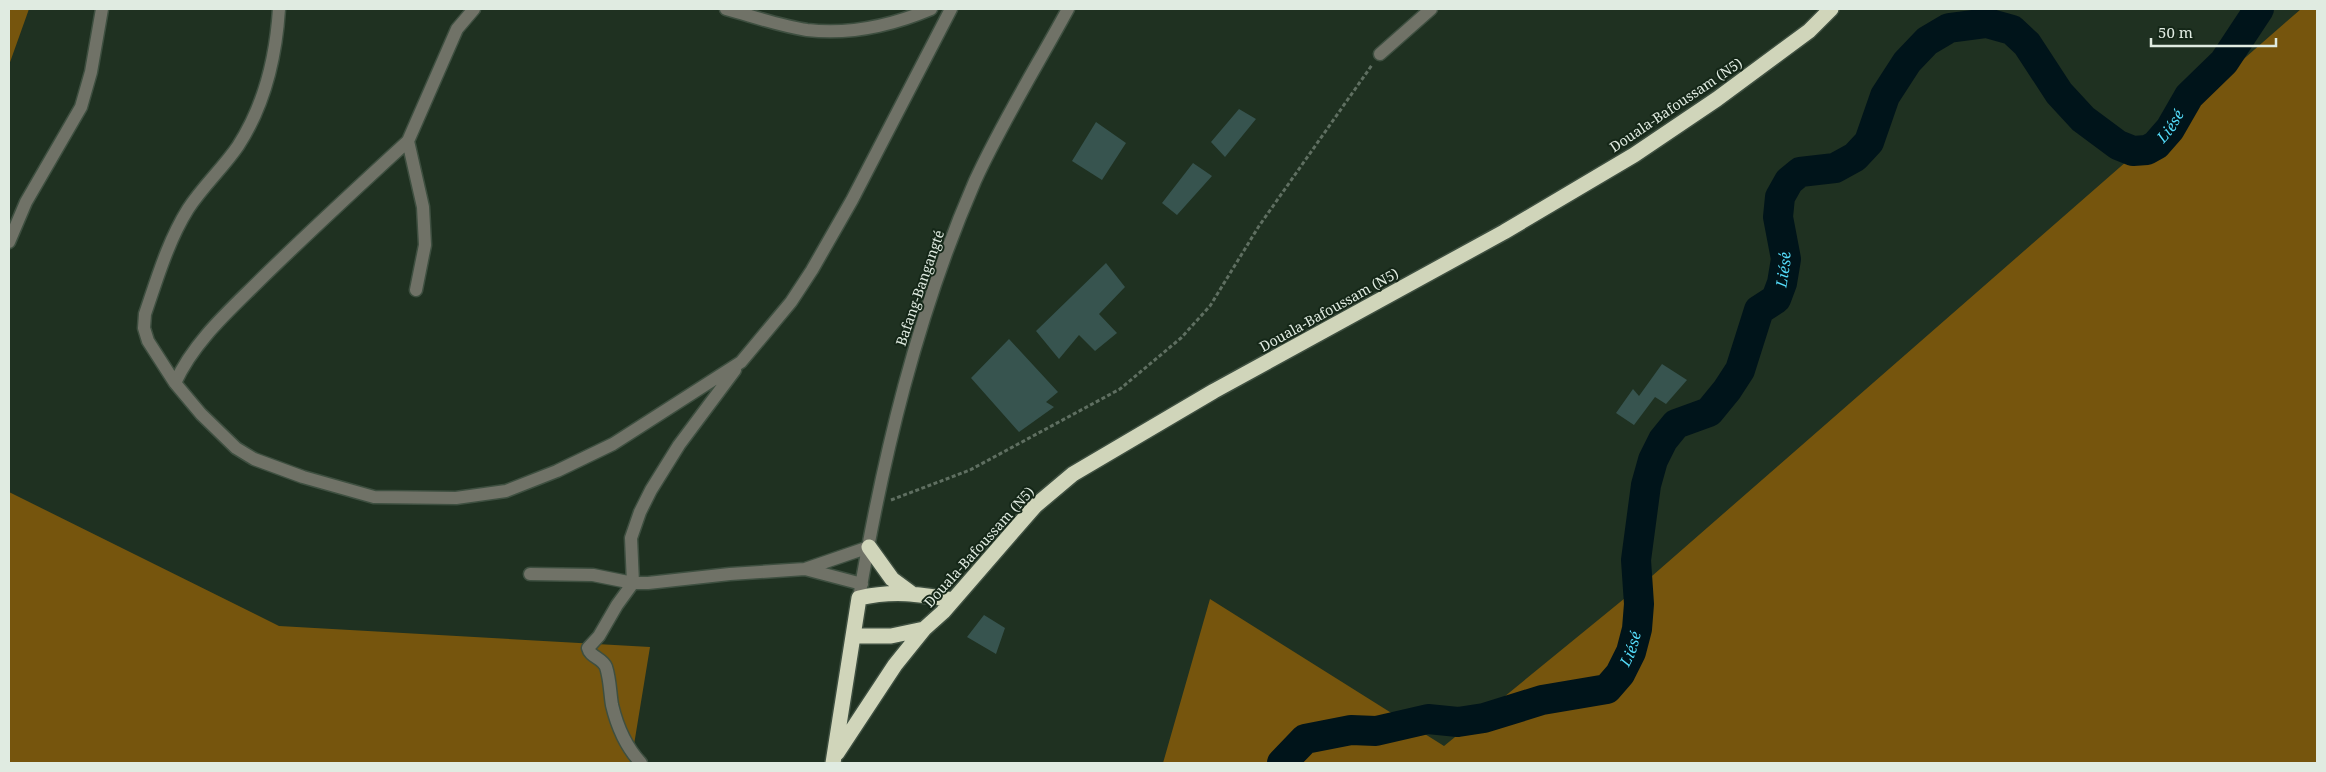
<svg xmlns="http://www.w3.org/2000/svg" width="2326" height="772" font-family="'Noto Serif',serif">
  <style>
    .forest { fill: #76550d }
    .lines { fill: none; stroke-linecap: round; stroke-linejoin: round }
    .river { stroke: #00141a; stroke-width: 30 }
    .building { fill: #37544f }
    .minor-casing { stroke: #3e4f40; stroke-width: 15 }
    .highway-casing { stroke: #3e4f40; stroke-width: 18 }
    .path { stroke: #5f6f61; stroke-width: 3; stroke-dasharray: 4 2.5; stroke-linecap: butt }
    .minor { stroke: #707267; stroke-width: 12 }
    .highway { stroke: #d0d5ba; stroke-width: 15 }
    .labels { text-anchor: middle; stroke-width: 4; stroke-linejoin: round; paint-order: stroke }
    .street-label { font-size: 14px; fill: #e0ebe1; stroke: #152718 }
    .water-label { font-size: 15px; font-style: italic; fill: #54dcfa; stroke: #152718 }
  </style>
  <rect width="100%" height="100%" fill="#1f3121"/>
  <!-- forest -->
  <path class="forest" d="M9 9H29L9 65Z
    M2301 9H2317V763H1163L1210 599 1444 746 1652 576Z
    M9 492 279 626 650 647 631 763H9Z"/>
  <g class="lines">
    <!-- river -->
    <path class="river" id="s1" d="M1282 763 1305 739 1351 730 1376 731 1428 719 1458 722 1484 718 1542 700 1607 689 1620 674 1631 652 1637 629 1639 604 1636 560 1646 485 1653 460 1663 440 1676 424 1709 412 1727 390 1740 370 1759 310 1776 299 1782 283 1786 259 1778 217 1780 197 1789 181 1800 172 1835 168 1855 157 1869 142 1885 96 1907 62 1927 41 1949 28 1987 23 2012 30 2027 44 2059 93 2083 119 2118 145 2133 151 2147 150 2156 145 2170 129 2189 96 2224 62 2259 9"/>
  </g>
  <!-- building -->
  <path class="building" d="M1239 109 1256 119 1225 157 1211 142Z
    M1096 122 1126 143 1102 180 1072 161Z
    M1193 163 1212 176 1177 215 1162 203Z
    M1106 263 1125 287 1099 314 1117 333 1095 351 1079 335 1059 359 1036 331Z
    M1009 339 1058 392 1046 402 1054 407 1019 432 971 378Z
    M1662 364 1687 380 1666 404 1655 397 1634 425 1616 413 1633 389 1639 396Z
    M984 615 1005 628 996 654 967 637Z"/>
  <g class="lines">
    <!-- minor casing -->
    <g class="minor-casing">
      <path id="minor" d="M279 9C276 56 264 106 238 146 223 168 203 186 188 209 168 241 157 279 145 314L144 328 148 341 175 383 201 414 236 448 254 459 303 477 374 497 456 498 506 491 557 471 613 444 741 362 791 302 812 270 852 200 951 9
        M726 9C752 16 780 26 807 30 849 35 893 25 931 9
        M1380 54 1431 9
        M9 242 26 202 81 107 91 72 102 9
        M416 290 425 245 423 207 408 141 457 29 474 9
        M175 383C194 341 230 310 262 278 310 231 359 186 408 141
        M805 569 869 547
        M530 574 593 575 633 583H648L730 574 805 569 862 584
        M859 598C883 456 917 314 975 181 1002 122 1037 66 1068 9
        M641 763C626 747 617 726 612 705 610 693 610 679 606 667 602 658 590 657 588 648L599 636 617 605 633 583 631 538 640 512 651 490 679 445 735 370"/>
    </g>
    <!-- highway casing -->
    <g class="highway-casing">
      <path id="highway" d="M869 547 892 579 911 593
        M855 636H891L924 629 943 612 1035 506 1073 474 1214 391 1504 232 1634 155 1717 99 1809 31 1831 9
        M837 753 895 665 924 629
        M833 763 859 598C894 590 918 594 953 600"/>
    </g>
    <!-- path -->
    <path class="path" d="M891 500 970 470 1120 389 1181 338 1210 306 1259 226 1372 65"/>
    <!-- minor -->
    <use href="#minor" class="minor"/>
    <!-- highway -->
    <use href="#highway" class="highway"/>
  </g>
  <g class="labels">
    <!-- street labels -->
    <g class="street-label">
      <text transform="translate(1676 105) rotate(-34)" y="5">Douala-Bafoussam (N5)</text>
      <text transform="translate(920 288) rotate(-71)" y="5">Bafang-Bangangté</text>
      <text transform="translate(1329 310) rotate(-29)" y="5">Douala-Bafoussam (N5)</text>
      <text transform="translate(979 547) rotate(-48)" y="5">Douala-Bafoussam (N5)</text>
    </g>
    <!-- water labels -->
    <g class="water-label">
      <text dy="5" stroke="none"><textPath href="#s1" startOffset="1440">Liésé</textPath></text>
      <text dy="5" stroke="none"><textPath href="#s1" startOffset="825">Liésé</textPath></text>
      <text dy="5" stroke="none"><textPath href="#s1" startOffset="389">Liésé</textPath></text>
    </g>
  </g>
  <!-- border -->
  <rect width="2326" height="772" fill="none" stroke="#e0ebe1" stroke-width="20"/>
  <!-- scale -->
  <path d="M2151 38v8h125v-8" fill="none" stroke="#e0ebe1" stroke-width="2.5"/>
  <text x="2158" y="38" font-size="15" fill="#e0ebe1" stroke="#152718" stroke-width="4" paint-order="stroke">50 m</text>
</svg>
